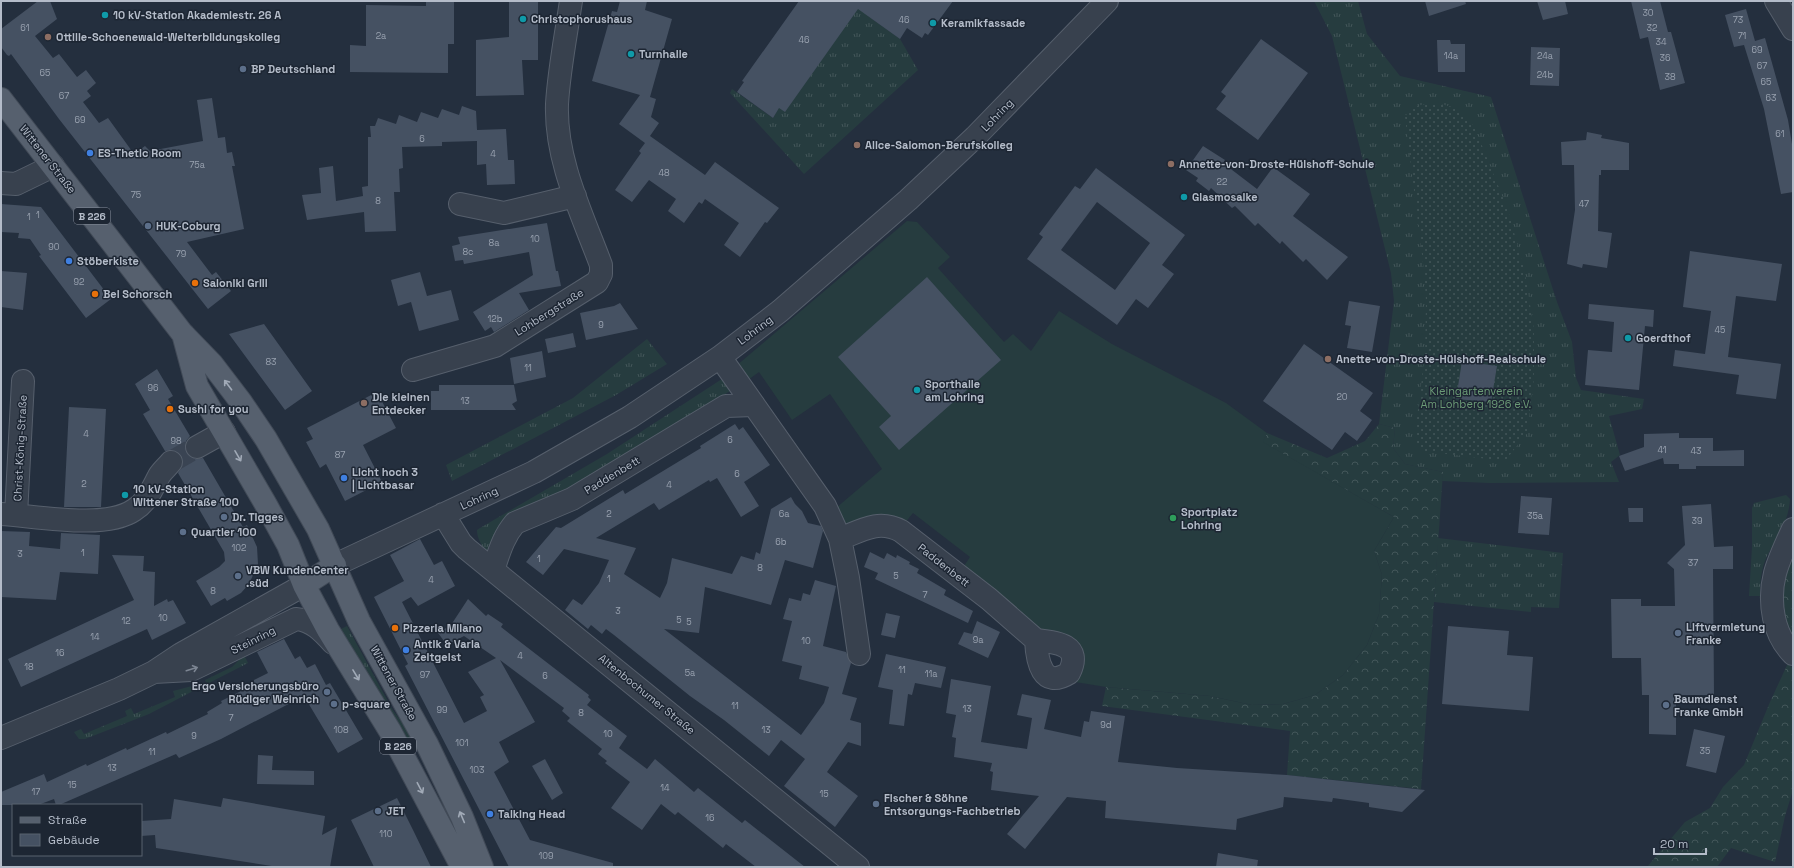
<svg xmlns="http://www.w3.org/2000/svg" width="1794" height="868" font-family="'Space Grotesk',sans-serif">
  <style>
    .grass { fill: url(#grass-tufts) }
    .forest { fill: url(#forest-crowns) }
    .garden { fill: url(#garden-dots) }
    .pitch { fill: #263c3f }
    .building { fill: #455162; fill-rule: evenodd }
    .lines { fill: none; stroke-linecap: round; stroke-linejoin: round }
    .minor-tunnel { stroke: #3a4453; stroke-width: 22; stroke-dasharray: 22 11; stroke-linecap: butt }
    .minor-casing { stroke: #565f6c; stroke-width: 24 }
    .major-casing { stroke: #414a57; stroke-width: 24 }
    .minor { stroke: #38414e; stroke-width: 22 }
    .major { stroke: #56606e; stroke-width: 22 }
    .oneway { stroke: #a1aab7 }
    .oneway2 { stroke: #7c8592 }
    .culture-dot { fill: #0f9aa8; stroke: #1d2633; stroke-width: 1.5 }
    .education-dot { fill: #8d6e63; stroke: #1d2633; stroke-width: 1.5 }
    .service-dot { fill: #5c6f8a; stroke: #1d2633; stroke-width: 1.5 }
    .shop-dot { fill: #3f7fe0; stroke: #1d2633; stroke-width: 1.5 }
    .food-dot { fill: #e8710a; stroke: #1d2633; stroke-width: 1.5 }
    .leisure-dot { fill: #2e9e5b; stroke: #1d2633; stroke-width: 1.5 }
    .labels { text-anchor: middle; stroke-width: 3; stroke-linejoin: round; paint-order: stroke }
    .number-label { font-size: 9px; fill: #98a1af }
    .shield { fill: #1d2633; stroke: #878f9c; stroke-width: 1 }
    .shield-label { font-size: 10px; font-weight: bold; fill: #b4bcc9 }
    .poi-label { font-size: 11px; font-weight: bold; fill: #b4bcc9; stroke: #1d2633; text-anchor: start }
    .street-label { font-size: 11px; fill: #b4bcc9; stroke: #1d2633 }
    .park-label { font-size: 11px; fill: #6b9a76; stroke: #1d2633 }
  </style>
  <defs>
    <pattern id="grass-tufts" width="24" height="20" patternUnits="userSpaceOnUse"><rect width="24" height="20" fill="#263c3f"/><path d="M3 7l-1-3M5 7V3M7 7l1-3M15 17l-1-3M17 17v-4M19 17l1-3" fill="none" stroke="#435659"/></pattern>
    <pattern id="forest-crowns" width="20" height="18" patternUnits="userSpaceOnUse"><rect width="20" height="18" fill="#263c3f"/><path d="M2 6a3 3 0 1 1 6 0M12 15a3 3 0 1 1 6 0" fill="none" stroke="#435659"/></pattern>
    <pattern id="garden-dots" width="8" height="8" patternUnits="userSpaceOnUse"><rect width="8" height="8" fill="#263c3f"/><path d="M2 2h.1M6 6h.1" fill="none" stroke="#435659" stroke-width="1.8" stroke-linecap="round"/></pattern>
  </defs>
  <rect width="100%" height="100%" fill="#242f3e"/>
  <!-- grass -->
  <path class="grass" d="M863 1 868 16 900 39 918 70 804 174 730 93 732 89 773 118 779 107 788 113 785 111Z
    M1314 1H1358L1367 34 1400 76 1491 97 1557 302 1572 342 1576 378 1581 390 1644 399 1642 409 1609 416 1620 455 1611 462 1619 482 1490 483 1442 481 1443 472 1405 464 1393 448 1395 428 1379 424 1394 301 1391 273 1332 36Z
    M647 339 667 364 616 395 452 481 446 465 573 398Z
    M725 377 733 389 489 549 486 551C481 545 477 537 477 530L480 528 607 454Z
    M1786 495 1790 499C1789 521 1777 537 1767 556 1761 569 1760 582 1760 596H1749L1752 547V508L1754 503Z
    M1438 538 1563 553 1559 608 1531 607V612L1434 602Z
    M347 626 392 709 417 743 408 748 339 630Z
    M244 655 248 663 207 684 205 680 232 667Z
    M192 686 195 690 149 714 85 739H79L74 732 81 729 84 734 127 716 125 711 131 708 134 714 175 697 173 691Z"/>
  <!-- forest -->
  <path class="forest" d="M1379 424 1395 428 1393 448 1405 464 1443 472 1421 789 1287 775 1290 731 1102 706 1106 687 1210 696 1252 705 1283 704 1315 695 1343 675 1367 645 1379 614 1382 575 1374 551 1394 517 1262 442 1267 433 1327 458 1365 441Z
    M1793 553V637C1775 605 1779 586 1793 553Z
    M1788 663 1793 669V790L1785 816 1775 862 1731 848 1717 867H1647L1685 822 1710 808 1723 787 1744 765 1770 702Z"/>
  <!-- garden -->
  <path class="garden" d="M1426 104H1441L1456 108 1474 126 1508 210 1525 273 1534 330V378L1527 433 1505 461 1422 451 1416 445V426L1425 353 1426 301 1424 271 1405 117 1411 107Z"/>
  <!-- pitch -->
  <path class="pitch" d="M907 221 917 222 950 257 938 268 1004 342 1013 334 1031 351 1059 311 1112 344 1226 403 1267 433 1263 442 1394 517 1374 551 1382 575 1379 614 1367 645 1343 675 1315 695 1283 704 1252 705 1210 696 1106 687 1069 681 1056 636 1041 629 962 569 970 557 913 513 904 524 844 527 836 508 882 469 830 394 792 420 759 372 748 380 736 366Z"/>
  <!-- building -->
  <path class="building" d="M38 1H50L57 19 35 36 53 58 59 54 77 77 86 70 96 83 87 91 91 96 83 102 99 123 108 118 134 154 145 146 150 151 203 141 197 100 212 98 218 138 225 137 227 153 232 152 235 166H232L244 229 187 242 212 275 216 272 231 291 208 309 59 119 11 54 9 56 7 55 1 47V29Z
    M426 1H454V44H448V73L350 72V45L366 46V5L426 6Z
    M509 1H538V60H522L524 95 476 96V40L509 37Z
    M620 1H647L645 10 672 19 650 97 656 99 651 117 659 123 650 136 705 175 715 162 779 208 767 223 765 222 740 257 724 245 739 223 705 199 702 204 699 202 684 223 668 211 676 199 649 180 632 202 615 190 641 153 639 151 645 143 619 124 640 95 592 81 612 11 617 12Z
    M799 1H953L928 35 925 33 922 38 907 28 900 39 858 9 785 112 779 108 773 118 737 92 744 82 742 81Z
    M1425 1H1465L1466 4 1429 16Z
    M1537 1H1565L1568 14 1543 20Z
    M1631 1H1660L1668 32H1671L1685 83 1660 90 1648 37 1640 39Z
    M1746 9 1755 41 1765 38 1788 120 1793 150V192L1781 194 1764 109 1744 45 1734 47 1725 15Z
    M1261 39 1308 73 1258 140 1216 109 1226 96 1221 92Z
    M1437 40H1450L1451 44H1465V72H1438Z
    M1531 47 1560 48 1559 86 1530 85Z
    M462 106 476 111 477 130 506 129 508 160H514L515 184 487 185 486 164 477 165V141L442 142V146L402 147 403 168 399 169 400 192H394L396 231 365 232 364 212 307 220 302 195 321 193 319 168 333 166 336 201 363 196 362 187 368 186V137H371L370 126H375L378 118 396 124 399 115 417 122 421 112 438 118 442 109 459 115Z
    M1587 132 1602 135 1601 138 1629 143V170H1601V175H1599L1598 231 1612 233 1607 268 1583 264 1582 268 1567 264 1575 210 1574 165H1562L1561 142 1586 140Z
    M1203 146 1225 160 1223 163 1257 189 1273 167 1310 194 1293 216 1348 257 1327 280 1306 259 1303 262 1282 241 1280 244 1258 223 1255 226 1235 206 1232 208 1211 188 1209 191 1196 181 1198 178 1186 170Z
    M1096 168 1185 235 1162 265 1174 274 1148 308 1136 299 1117 325 1027 259 1043 237 1039 234 1075 186 1080 189ZM1097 202 1150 243 1115 290 1061 250Z
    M1 204 41 207 111 299 86 318 39 256 41 255 30 239 18 238 19 233 1 232Z
    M547 223 556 271H558L561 286 519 293 529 310 494 332 491 327 485 331 473 312 533 275 529 252 464 264 463 260 455 261 452 246 460 244 458 237Z
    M1690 251 1782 264 1776 301 1736 296 1728 357 1781 364 1776 399 1736 394 1739 375 1673 366 1675 350 1705 354 1711 311 1683 307Z
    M1 271 27 273 23 310 1 307Z
    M420 272 427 296 451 290 459 320 419 331 411 302 398 306 391 280Z
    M927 277 1001 360 899 450 879 427 891 416 838 357Z
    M1349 301 1380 306 1372 352 1347 348 1351 326 1345 325Z
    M620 303 638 329 586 340 580 313 614 306Z
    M1589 304 1654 310 1653 327 1645 326 1639 390 1585 385 1588 350 1612 352 1614 322 1588 319Z
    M264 324 312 391 285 410 229 334Z
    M573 333 576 347 548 353 545 339Z
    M1304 344 1373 393 1360 411 1372 420 1357 441 1345 432 1332 450 1263 401Z
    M542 351 546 377 514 384 510 358Z
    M1462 361 1497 366 1491 402 1456 399Z
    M157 369 173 396 168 399 190 436 186 441 185 446 186 453 191 458 196 459 203 458 243 527 247 525 257 547 258 564 249 584 241 593 227 601 225 598 211 606 196 581 219 567 225 561 224 552 178 473 183 465V457L179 452 174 450 165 451 143 414 150 410 135 384Z
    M439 385H514L517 401 512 404 516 410H431V391H439Z
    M377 392 396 428 363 445 382 482 345 501 326 464 320 468 306 442 313 439 307 428Z
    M69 407 106 409 101 507H64Z
    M735 424 739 430 743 427 770 465 744 482 759 506 741 517 717 478 710 482 709 480 659 510 654 503 596 538 636 548 624 574 660 598 667 583 672 558 732 574 741 556 754 560 756 552 760 554 771 509 791 497 795 504 802 511 808 523 821 526 823 531 813 568 785 560 771 605 705 587 699 633 664 629 801 735 824 703 829 687 799 679 802 666 782 661 792 621 783 619 789 598 801 601 803 593 810 595 815 580 836 586 823 646 846 652 851 663 842 694 857 698 850 720 861 723V746L848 742 827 772 858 796 835 827 784 786 805 759 781 740 769 756 724 720 690 696 614 635 606 629 602 634 591 625 588 629 565 610 573 599 582 605 599 583 609 560 564 549 543 575 526 562 556 527 561 528 623 490 625 494 701 448 700 446Z
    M1679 433V438H1713V451L1744 450V466H1696V469H1679V464H1664L1663 458 1625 471 1619 456 1644 447V434Z
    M1521 496 1552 498 1549 535 1518 533Z
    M1711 504 1714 547 1733 546V569H1713L1714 695H1676V735L1649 734V695H1642L1641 658H1612L1611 599H1641V606H1675L1674 569 1667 563 1685 545 1682 506Z
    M1628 508H1643V522H1629Z
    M1 531 30 532 29 546 60 549 61 533 100 535 98 574 60 572 56 600 1 597Z
    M420 539 434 565 442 561 455 586 418 606 411 597 402 602 464 723 487 711 480 697 484 695 468 672 496 658 464 636 447 645 438 633 451 625 468 599 486 616 488 614 503 624 501 627 589 695 588 697 591 700 587 705 627 736 619 748 647 769 655 759 694 792 698 788 742 823 745 820 805 867H756L726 844 723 848 678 812 675 815 661 804 642 830 611 808 630 782 605 763 607 761 598 754 602 749 567 721 570 718 562 711 564 708 500 660 535 722 499 742 509 762 494 772 530 840 613 863V867H509L405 666 408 664 374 597 404 581 390 555Z
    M870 552 884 559 887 553 896 558 897 555 910 562 909 564 919 569 917 573 946 590 944 595 973 611 968 623 875 579 878 573 864 567Z
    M112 555 144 556 143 571 155 572 154 606 167 599 168 602 173 600 186 623 152 640 147 629 21 687 8 659 134 600Z
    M886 613 900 616 895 638 881 635Z
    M977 621 1000 632 988 658 958 644 964 632 972 634Z
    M1448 626 1509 631 1507 655 1533 657 1529 711 1442 704Z
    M284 639 295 659 300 656 307 668 315 664 326 685 330 683 363 739 338 753 304 696 221 739 179 758 176 754 59 805H56L54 799 38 805H1V792L44 774 47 782 86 764 87 766 126 748 127 750 166 732 167 734 208 714 207 712 222 703 221 701 249 687 248 685 254 682V680L268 673 257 652Z
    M886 654 946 667 941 688 915 683 912 695 908 694 904 726 889 724 893 690 878 687Z
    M951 679 991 686 981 742 1027 749 1032 718 1017 715 1022 694 1051 700 1044 729 1081 737 1084 721 1089 722 1091 711 1125 716 1118 762 1177 768 1287 775 1425 790 1402 812 1369 807V803L1333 798 1332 802 1284 797 1283 807 1237 819 1236 830 1105 818 1106 801 1067 797 1025 849 1007 834 1039 796 991 790 993 772 990 771 992 763 954 757 956 738 952 737 956 715 946 713Z
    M1694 729 1725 736 1716 773 1686 766Z
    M258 755 273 756 272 770 314 771V785L257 784Z
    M545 759 563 793 552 800 532 766Z
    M223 798 325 816 322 835 337 827 330 867H278L156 848 155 835 141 836V821L171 819 174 799 221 807Z
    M397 798 414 832 431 867H374L351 820Z
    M1218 853 1258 860 1257 867H1216Z"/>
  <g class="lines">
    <!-- minor-tunnel -->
    <path class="minor-tunnel" d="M171 462 197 447"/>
    <!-- minor casing -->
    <g class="minor-casing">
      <path id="minor" d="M1776 1 1793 29
        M1 183 16 184 53 166
        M460 204 504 213 575 196
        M720 357 825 506 840 539 848 578 859 654
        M413 370 495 346 597 282 601 274V265C582 214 555 160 557 104 559 70 566 35 571 1
        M197 447 224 432
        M1 514C36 516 105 530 134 510 147 502 152 489 159 476 162 471 167 467 171 462
        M443 514 461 543 467 549 858 867
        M16 515 23 381
        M1793 529C1778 561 1767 583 1774 618 1777 632 1783 644 1793 654
        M840 539C862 530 879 519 901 531L989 599 1036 640C1037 661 1042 690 1069 673 1083 645 1057 642 1036 640
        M335 565 534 472 630 417 720 357 780 311 908 200 975 137 1107 1
        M493 570C499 553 503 537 515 523L572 499 726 406 754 405
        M154 672 191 670 296 619C312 620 323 632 333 643
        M1 738 119 689 154 672 181 654 304 585"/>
    </g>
    <!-- major casing -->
    <g class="major-casing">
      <path id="major" d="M1 99 182 333 212 364 241 402 266 439 318 529 359 621 427 744 462 817 482 867
        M183 334 197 386 265 503 288 545 304 585 328 630 390 731 462 867
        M304 585 335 565"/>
    </g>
    <!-- minor -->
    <use href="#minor" class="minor"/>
    <!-- major -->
    <use href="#major" class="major"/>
  </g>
  <!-- one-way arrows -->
  <defs><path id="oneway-shaft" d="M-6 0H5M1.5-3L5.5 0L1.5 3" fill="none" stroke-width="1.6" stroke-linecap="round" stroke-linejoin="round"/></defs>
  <g class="oneway">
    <use href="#oneway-shaft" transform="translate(228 385) rotate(-127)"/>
    <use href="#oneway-shaft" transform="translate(238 456) rotate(60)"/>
    <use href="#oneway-shaft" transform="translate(356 675) rotate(59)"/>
    <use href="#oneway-shaft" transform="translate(420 788) rotate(62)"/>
    <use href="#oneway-shaft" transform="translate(462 817) rotate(-113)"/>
  </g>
  <use class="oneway2" href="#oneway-shaft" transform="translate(192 669) rotate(-17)"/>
  <!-- markers -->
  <g class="culture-dot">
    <circle cx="105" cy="15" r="4"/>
    <circle cx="523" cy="19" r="4"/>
    <circle cx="933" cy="23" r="4"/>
    <circle cx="631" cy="54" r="4"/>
    <circle cx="1184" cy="197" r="4"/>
    <circle cx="1628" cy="338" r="4"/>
    <circle cx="917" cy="390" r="4"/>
    <circle cx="125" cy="495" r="4"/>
  </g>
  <g class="education-dot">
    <circle cx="48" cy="37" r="4"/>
    <circle cx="857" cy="145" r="4"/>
    <circle cx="1171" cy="164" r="4"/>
    <circle cx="1328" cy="359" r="4"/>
    <circle cx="364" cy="403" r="4"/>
  </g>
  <g class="service-dot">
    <circle cx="243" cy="69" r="4"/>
    <circle cx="148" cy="226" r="4"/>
    <circle cx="224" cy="517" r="4"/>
    <circle cx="183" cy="532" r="4"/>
    <circle cx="238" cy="576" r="4"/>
    <circle cx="1678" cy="633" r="4"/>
    <circle cx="327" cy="692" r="4"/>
    <circle cx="334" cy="704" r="4"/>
    <circle cx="1666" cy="705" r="4"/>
    <circle cx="876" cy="804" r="4"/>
    <circle cx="378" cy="811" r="4"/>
  </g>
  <g class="shop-dot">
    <circle cx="90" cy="153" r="4"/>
    <circle cx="69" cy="261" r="4"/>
    <circle cx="344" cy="478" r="4"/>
    <circle cx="406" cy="650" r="4"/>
    <circle cx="490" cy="814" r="4"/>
  </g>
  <g class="food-dot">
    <circle cx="195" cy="283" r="4"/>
    <circle cx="95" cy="294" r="4"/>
    <circle cx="170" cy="409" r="4"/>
    <circle cx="395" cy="628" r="4"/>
  </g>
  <circle class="leisure-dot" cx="1173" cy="518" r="4"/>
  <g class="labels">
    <!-- number labels -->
    <g class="number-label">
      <text x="1648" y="16">30</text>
      <text x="904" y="23">46</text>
      <text x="1738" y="23">73</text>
      <text x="25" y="31">61</text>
      <text x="1652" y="31">32</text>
      <text x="381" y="39">2a</text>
      <text x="1742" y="39">71</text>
      <text x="804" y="43">46</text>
      <text x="1661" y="45">34</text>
      <text x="1757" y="53">69</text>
      <text x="1451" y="59">14a</text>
      <text x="1545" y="59">24a</text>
      <text x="1665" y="61">36</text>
      <text x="1762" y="69">67</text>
      <text x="45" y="76">65</text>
      <text x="1545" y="78">24b</text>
      <text x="1670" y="80">38</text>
      <text x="1766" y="85">65</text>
      <text x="64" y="99">67</text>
      <text x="1771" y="101">63</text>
      <text x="80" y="123">69</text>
      <text x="1780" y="137">61</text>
      <text x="422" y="142">6</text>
      <text x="493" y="157">4</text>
      <text x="197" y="168">75a</text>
      <text x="664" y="176">48</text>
      <text x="1222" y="185">22</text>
      <text x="136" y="198">75</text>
      <text x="378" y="204">8</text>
      <text x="1584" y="207">47</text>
      <text x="38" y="218">1</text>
      <text x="29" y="220">1</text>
      <text x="535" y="242">10</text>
      <text x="494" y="246">8a</text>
      <text x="54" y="250">90</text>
      <text x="468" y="255">8c</text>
      <text x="181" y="257">79</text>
      <text x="79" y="285">92</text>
      <text x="495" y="322">12b</text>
      <text x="601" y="328">9</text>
      <text x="1720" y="333">45</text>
      <text x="271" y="365">83</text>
      <text x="528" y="371">11</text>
      <text x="153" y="391">96</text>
      <text x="1342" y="400">20</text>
      <text x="465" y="404">13</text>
      <text x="86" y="437">4</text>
      <text x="730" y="443">6</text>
      <text x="176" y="444">98</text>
      <text x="1662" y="453">41</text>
      <text x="1696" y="454">43</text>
      <text x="340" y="458">87</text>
      <text x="737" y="477">6</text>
      <text x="84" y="487">2</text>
      <text x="669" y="488">4</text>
      <text x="609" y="517">2</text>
      <text x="784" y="517">6a</text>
      <text x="1535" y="519">35a</text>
      <text x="1697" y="524">39</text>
      <text x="781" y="545">6b</text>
      <text x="239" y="551">102</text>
      <text x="83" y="556">1</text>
      <text x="20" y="557">3</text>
      <text x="539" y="562">1</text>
      <text x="1693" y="566">37</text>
      <text x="760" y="571">8</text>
      <text x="896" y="579">5</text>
      <text x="609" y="582">1</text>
      <text x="431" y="583">4</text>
      <text x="213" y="594">8</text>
      <text x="925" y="598">7</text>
      <text x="618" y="614">3</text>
      <text x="163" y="621">10</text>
      <text x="679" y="623">5</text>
      <text x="126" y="624">12</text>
      <text x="689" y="625">5</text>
      <text x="95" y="640">14</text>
      <text x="978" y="643">9a</text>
      <text x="806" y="644">10</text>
      <text x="60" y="656">16</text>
      <text x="520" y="659">4</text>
      <text x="29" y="670">18</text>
      <text x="902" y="673">11</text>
      <text x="690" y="676">5a</text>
      <text x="931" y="677">11a</text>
      <text x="425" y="678">97</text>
      <text x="545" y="679">6</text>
      <text x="735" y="709">11</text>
      <text x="967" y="712">13</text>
      <text x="442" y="713">99</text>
      <text x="581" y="716">8</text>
      <text x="231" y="721">7</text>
      <text x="1106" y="728">9d</text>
      <text x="341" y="733">108</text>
      <text x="766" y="733">13</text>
      <text x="608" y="737">10</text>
      <text x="194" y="739">9</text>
      <text x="462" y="746">101</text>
      <text x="1705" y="754">35</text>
      <text x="152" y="755">11</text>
      <text x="112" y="771">13</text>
      <text x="477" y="773">103</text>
      <text x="72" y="788">15</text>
      <text x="665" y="791">14</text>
      <text x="36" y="795">17</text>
      <text x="824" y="797">15</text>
      <text x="710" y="821">16</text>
      <text x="386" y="837">110</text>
      <text x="546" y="859">109</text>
    </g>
    <!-- shield labels -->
    <g class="shield">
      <rect x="74" y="208" width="36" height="16" rx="3"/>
      <rect x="380" y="738" width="36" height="16" rx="3"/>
    </g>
    <g class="shield-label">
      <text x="92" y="220">B 226</text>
      <text x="398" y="750">B 226</text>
    </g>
    <!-- poi labels -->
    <g class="poi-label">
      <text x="113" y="19">10 kV-Station Akademiestr. 26 A</text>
      <text x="531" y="23">Christophorushaus</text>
      <text x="941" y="27">Keramikfassade</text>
      <text x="56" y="41">Ottilie-Schoenewald-Weiterbildungskolleg</text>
      <text x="639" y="58">Turnhalle</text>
      <text x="251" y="73">BP Deutschland</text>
      <text x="865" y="149">Alice-Salomon-Berufskolleg</text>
      <text x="98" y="157">ES-Thetic Room</text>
      <text x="1179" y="168">Annette-von-Droste-Hülshoff-Schule</text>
      <text x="1192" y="201">Glasmosaike</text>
      <text x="156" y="230">HUK-Coburg</text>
      <text x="77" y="265">Stöberkiste</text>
      <text x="203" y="287">Saloniki Grill</text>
      <text x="103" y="298">Bei Schorsch</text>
      <text x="1636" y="342">Goerdthof</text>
      <text x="1336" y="363">Anette-von-Droste-Hülshoff-Realschule</text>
      <text x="925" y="388">Sporthalle<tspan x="925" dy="13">am Lohring</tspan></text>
      <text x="372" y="401">Die kleinen<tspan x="372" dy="13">Entdecker</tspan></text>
      <text x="178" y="413">Sushi for you</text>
      <text x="352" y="476">Licht hoch 3<tspan x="352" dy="13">| Lichtbasar</tspan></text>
      <text x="133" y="493">10 kV-Station<tspan x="133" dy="13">Wittener Straße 100</tspan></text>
      <text x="1181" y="516">Sportplatz<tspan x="1181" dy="13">Lohring</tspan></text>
      <text x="232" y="521">Dr. Tigges</text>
      <text x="191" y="536">Quartier 100</text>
      <text x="246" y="574">VBW KundenCenter<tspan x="246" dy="13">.süd</tspan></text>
      <text x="1686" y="631">Liftvermietung<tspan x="1686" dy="13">Franke</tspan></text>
      <text x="403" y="632">Pizzeria Milano</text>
      <text x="414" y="648">Antik &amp; Varia<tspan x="414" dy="13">Zeitgeist</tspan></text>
      <text x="319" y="690" text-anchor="end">Ergo Versicherungsbüro<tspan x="319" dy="13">Rüdiger Weinrich</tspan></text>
      <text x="1674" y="703">Baumdienst<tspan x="1674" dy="13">Franke GmbH</tspan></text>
      <text x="342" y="708">p-square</text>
      <text x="884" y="802">Fischer &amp; Söhne<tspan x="884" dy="13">Entsorgungs-Fachbetrieb</tspan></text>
      <text x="386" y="815">JET</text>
      <text x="498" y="818">Talking Head</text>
    </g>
    <!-- street labels -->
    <g class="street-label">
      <text transform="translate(997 115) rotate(-46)" y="4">Lohring</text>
      <text transform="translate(48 159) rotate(52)" y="4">Wittener Straße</text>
      <text transform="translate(549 312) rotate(-32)" y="4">Lohbergstraße</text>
      <text transform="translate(755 330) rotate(-37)" y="4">Lohring</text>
      <text transform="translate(20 448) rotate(-87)" y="4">Christ-König-Straße</text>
      <text transform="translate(612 475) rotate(-31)" y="4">Paddenbett</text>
      <text transform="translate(479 498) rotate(-25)" y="4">Lohring</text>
      <text transform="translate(944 565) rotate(38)" y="4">Paddenbett</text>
      <text transform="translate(253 640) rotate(-27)" y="4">Steinring</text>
      <text transform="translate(394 683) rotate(61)" y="4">Wittener Straße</text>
      <text transform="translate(647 694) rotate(39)" y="4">Altenbochumer Straße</text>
    </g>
    <!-- park labels -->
    <g class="park-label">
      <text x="1476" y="395">Kleingartenverein<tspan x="1476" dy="13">Am Lohberg 1926 e.V.</tspan></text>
    </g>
  </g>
  <!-- border -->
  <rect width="1794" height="868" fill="none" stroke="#b4bcc9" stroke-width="4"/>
  <!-- legend -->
  <rect x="12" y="804" width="130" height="52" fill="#1d2633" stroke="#59626f"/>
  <rect x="20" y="817" width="20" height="6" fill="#56606e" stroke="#59626f"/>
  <text x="48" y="824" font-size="12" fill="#b4bcc9">Straße</text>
  <rect x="20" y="834" width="20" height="12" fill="#455162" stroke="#59626f"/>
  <text x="48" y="844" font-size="12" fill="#b4bcc9">Gebäude</text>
  <!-- scale -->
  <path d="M1654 848v6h52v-6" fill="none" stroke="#b4bcc9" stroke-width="2"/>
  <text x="1660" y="848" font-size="12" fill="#b4bcc9" stroke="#1d2633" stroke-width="3" paint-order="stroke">20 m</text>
</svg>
